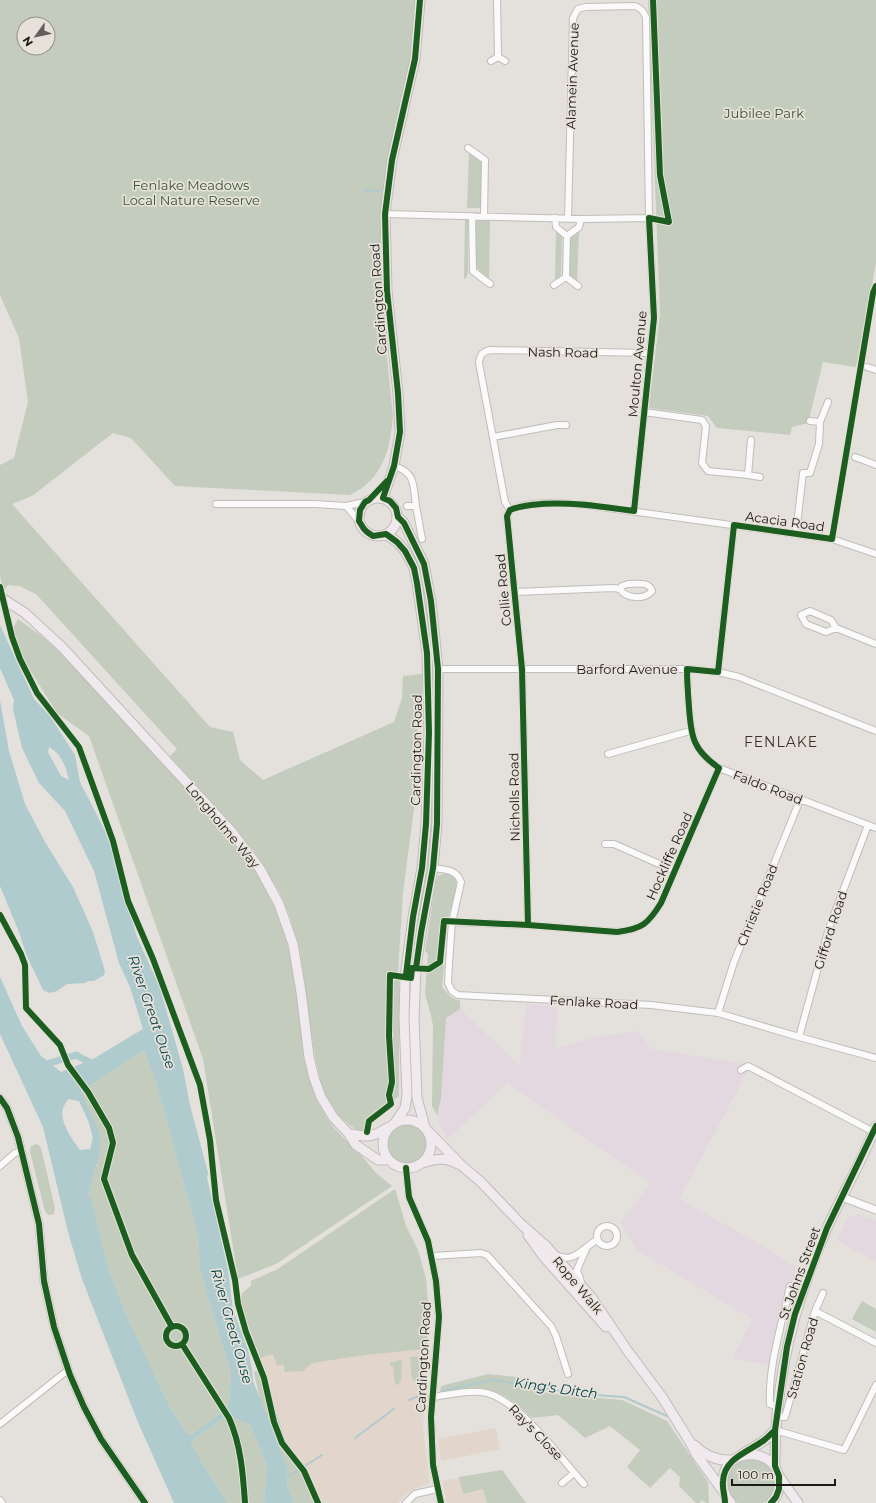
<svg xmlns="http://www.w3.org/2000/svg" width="876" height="1503" font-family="Montserrat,sans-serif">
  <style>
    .industrial { fill: #e3d8e0 }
    .education { fill: #e2d5cb }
    .green { fill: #c3ccbd; fill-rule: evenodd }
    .water { fill: #afcbcd; fill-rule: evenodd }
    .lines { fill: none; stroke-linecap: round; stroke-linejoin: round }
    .stream { stroke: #afcbcd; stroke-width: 2 }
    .canal { stroke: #afcbcd; stroke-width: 7 }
    .minor-casing { stroke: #c0bdba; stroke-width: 8 }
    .tertiary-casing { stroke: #c0bdba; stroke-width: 9 }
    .primary-casing { stroke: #bfbdbb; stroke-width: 11 }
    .minor { stroke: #fbfafa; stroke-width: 6 }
    .tertiary { stroke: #fbfafa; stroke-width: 7 }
    .primary { stroke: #f0eaee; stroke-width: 9 }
    .cycleway-casing { stroke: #e7e1d9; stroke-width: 8 }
    .cycleway { stroke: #1b5e20; stroke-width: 6 }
    .labels { text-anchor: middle; stroke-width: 3.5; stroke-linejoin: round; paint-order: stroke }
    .street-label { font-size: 13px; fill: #1c1a17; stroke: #e7e1d9 }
    .park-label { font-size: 13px; fill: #33542c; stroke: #e7e1d9 }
    .neighbourhood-label { font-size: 14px; letter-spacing: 1px; fill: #37322c; stroke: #e7e1d9 }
    .water-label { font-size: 14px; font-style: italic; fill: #04454c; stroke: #e7e1d9 }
  </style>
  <rect width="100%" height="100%" fill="#e4e0dc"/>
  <!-- industrial -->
  <path class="industrial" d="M526 1004 557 1007 556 1049 595 1037 639 1031 651 1049 741 1063 748 1071 679 1199 746 1236 790 1264 797 1266 779 1323 768 1365 733 1358 752 1319 637 1250 621 1223 650 1183 507 1083 448 1139 441 1128 437 1115 441 1099 446 1018 460 1009 520 1066Z
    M858 1214 876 1220V1261L837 1241 847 1218Z"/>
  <!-- education -->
  <path class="education" d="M395 1189 406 1226 418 1250 426 1279 428 1303 427 1347 423 1351V1356L425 1357 423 1379 424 1402 423 1430 430 1483 409 1492 398 1503H322L305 1468 285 1439 260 1358 240 1302 242 1293 251 1286V1281L278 1269Z
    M496 1428 500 1449 441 1461 438 1439Z
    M502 1470 526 1503H447L442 1481Z"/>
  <!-- green -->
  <path class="green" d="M0 0H416L410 60 394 127 382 203 380 240 383 289 381 300 393 416C390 450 383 479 350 495L175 486 131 438 113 433 32 496 12 504 210 727 233 732 240 760 263 780 394 722 402 698 403 676 423 674 422 707 415 726 423 739 403 893 398 973 399 976V1096L368 1121 365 1131H358L347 1123 338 1115 323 1091 315 1057 300 952 290 917 280 893 254 851 170 756 177 749 36 594 19 586 8 585 3 591 0 575V465L14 458 28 402 19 338 0 295ZM24 24H48V48H24Z
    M648 0H876V263L856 367 823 362 808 423 792 427 790 435 717 428 708 416 649 408 660 314Z
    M469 153 482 161 481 208H467Z
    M465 218 468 220V273L466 278 464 279Z
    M478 220H490L489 279 475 266V223Z
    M556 230 562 237 561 275 555 281Z
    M579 231 577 281 570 276 568 272 570 238 573 234Z
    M18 619 44 638 74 666 234 842 256 869 269 891 282 922 291 951 310 1077C321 1114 331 1129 361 1153V1155L375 1172 392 1186 276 1264 238 1279 203 1059 89 736 57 713 21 656 12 630Z
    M446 873 455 877C460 888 451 906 448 918L445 920 442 954V962L444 967 442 987 452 998 460 1001V1009L446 1018 441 1099 437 1115 432 1106 433 1026 431 1015 425 994 428 954 425 951 436 881 438 876Z
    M144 1050 157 1086 198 1236 200 1271 231 1373 229 1403 225 1410 191 1435 186 1433 168 1403 150 1365 127 1316 109 1271 92 1200 88 1194 100 1153 81 1092Z
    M388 1144a19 19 0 1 1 38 0a19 19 0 1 1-38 0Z
    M37 1144 41 1148 55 1208 54 1214 48 1215 45 1211 30 1152 31 1146Z
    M395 1189 406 1226 418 1250 426 1279 428 1303 427 1347 424 1349 365 1355 312 1363 303 1371 285 1372 283 1364 277 1366 273 1354 260 1358 240 1302 242 1293 251 1286V1281L278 1269Z
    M862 1301 876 1309V1332L852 1319Z
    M423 1356 425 1357 423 1379C419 1381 415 1382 412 1379L410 1357Z
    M402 1359 401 1380 398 1385 395 1384 393 1366H390V1363Z
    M263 1369 285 1439 305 1468 322 1503H294L287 1485 288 1469 260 1400 254 1372Z
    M488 1374 517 1377V1386L552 1394 622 1400 667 1421 708 1482 709 1503H706L702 1500 699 1503H696L679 1486 680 1477 670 1468 650 1488 627 1467 640 1450 610 1426 585 1438 558 1415 532 1418C519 1406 502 1390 482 1389 472 1389 451 1394 440 1396L441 1386Z
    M228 1415 250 1425 267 1465 264 1503H227L191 1444 194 1439Z
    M753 1459C759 1460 765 1462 769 1467 778 1478 775 1496 763 1503 756 1503 744 1503 738 1503 723 1496 725 1473 735 1464 740 1460 746 1459 753 1459Z
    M502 1470 526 1503H487L483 1489 463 1494 459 1477Z"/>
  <!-- water -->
  <path class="water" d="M0 625 34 699 50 716 75 755 80 782 105 831 120 873 123 890 137 937 160 988 183 1069 190 1105 208 1173 207 1178 228 1270 233 1310 248 1350 252 1369 253 1381 288 1469 287 1485 294 1503H264L267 1465 250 1425 228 1415 194 1439 191 1444 227 1503H174L137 1420 82 1279 68 1232 43 1127 0 1034V977L22 1026 41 1056 61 1072 93 1059 143 1029 130 987 119 963 94 871 65 811 39 783 22 748 13 709 14 700 0 668ZM49 747C61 753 66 767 69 780L61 776 48 752ZM144 1050 157 1086 198 1236 200 1271 231 1373 229 1403 225 1410 191 1435 186 1433 168 1403 150 1365 127 1316 109 1271 92 1200 88 1194 100 1153V1134L81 1092ZM68 1099 79 1101 89 1123 93 1138 90 1149 80 1150C72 1139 59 1122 63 1108 64 1105 67 1102 68 1099Z
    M0 700 9 751 25 804 45 842 73 887 93 932 105 971 104 975 94 981H88L85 983 67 984 57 991 50 993 43 990 26 954 19 932 0 886Z"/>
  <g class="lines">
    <!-- stream -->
    <path class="stream" d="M364 190 381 191
      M441 1391 493 1380 579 1394 624 1397 667 1416
      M409 1400 421 1395
      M355 1438 394 1409
      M286 1478 322 1455"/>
    <!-- canal -->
    <path class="canal" d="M40 1066 76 1055 95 1065"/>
    <!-- minor casing -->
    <g class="minor-casing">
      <path id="minor" d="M498 57 505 61
        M491 61 498 57 497 0
        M468 148 485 160 484 217
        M385 214 581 219 649 218
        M472 216 473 271 490 284
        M555 218 556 227 567 236 579 227 581 219
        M568 218 573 18 578 9 585 7 635 6C641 8 643 11 646 17L649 218 654 318 634 511
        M567 236 566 277 578 286
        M554 285 566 277
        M876 286V288
        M867 367 876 370
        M644 412 702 420 706 426 702 463 708 471 748 475 751 440
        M810 421 820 422
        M493 437 557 425H566
        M855 457 876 465
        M394 466C416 473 413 485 416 506H407
        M748 475 760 477
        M216 504H315L346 506
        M416 506 422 539
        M510 510 507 516 522 669 528 925
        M510 510C530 500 565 503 587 505L832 539 876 554
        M510 510 505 502 479 363C480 355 482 352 490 350L649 353
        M359 521 346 506 365 502
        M796 533 803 473H810L819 444 820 422 828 402
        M628 584C637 584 649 581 652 591 645 600 626 599 620 589L622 586Z
        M515 592 613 588 620 589
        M810 611 831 620 836 628 826 632 806 624 801 615Z
        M836 628 876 644
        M438 669H687L718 672 739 677 876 731
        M687 669C687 682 688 694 689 707 691 737 693 750 719 768L876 828
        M718 672 734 525
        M608 754 690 731
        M605 844H614L675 871
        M433 868C446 870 456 869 461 882L452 922 449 963 448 983 452 991 458 995 651 1005 718 1013 799 1037 876 1058
        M452 922 528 925 617 932C642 929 648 924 661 903L719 768
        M718 1013 734 962 800 800
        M799 1037 829 928 868 825
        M741 1070 748 1066 874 1132
        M0 1166 15 1153 21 1151
        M406 1168 409 1197 428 1241 436 1281 439 1317 431 1417 433 1465 441 1503
        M597 1236a10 10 0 1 1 20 0a10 10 0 1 1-20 0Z
        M555 1255C575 1264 582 1248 597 1240
        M432 1256 481 1253 487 1255 551 1326 556 1336 568 1374
        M581 1282 577 1270 586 1249
        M815 1311 876 1343
        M432 1397C448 1395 465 1390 481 1392 516 1395 560 1458 584 1484
        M778 1407 770 1404C768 1366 782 1324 790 1286
        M777 1417H785L815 1311 823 1293
        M0 1424 68 1370
        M775 1430 844 1450 876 1385
        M562 1483 574 1473
        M0 1500 2 1503
        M406 1503 415 1494 437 1489"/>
    </g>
    <!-- tertiary casing -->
    <g class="tertiary-casing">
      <path id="tertiary" d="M0 1098 7 1108 18 1137 39 1224 44 1281 54 1327 70 1375 84 1407 101 1439 145 1503
        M842 1197 876 1210"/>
    </g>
    <!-- primary casing -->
    <g class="primary-casing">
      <path id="primary" d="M359 517a19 19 0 1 1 38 0a19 19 0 1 1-38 0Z
        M383 498 394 466 400 432 398 393 387 291 385 214 392 160 415 59 420 0
        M398 517 404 523 424 564 431 601 438 669 437 824 433 868 421 933 416 968 414 1018 417 1098 425 1127
        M386 534 397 542 405 551 414 568 417 583 427 653 429 733 426 824 422 868 413 917 405 977 404 1018 407 1095 405 1108 395 1123
        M0 597 25 613 62 647 232 832 260 869 279 904 293 944 301 992 309 1057 314 1078 321 1097 333 1117 349 1134 356 1145 378 1160H389
        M383 1144a24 24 0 1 1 48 0a24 24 0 1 1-48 0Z
        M428 1131 462 1166 481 1182 522 1225 546 1246 592 1298 627 1350 662 1397 690 1442 696 1454 723 1491
        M349 1134C355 1134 359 1136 365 1136 374 1137 382 1131 389 1127
        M422 1163C435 1159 445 1157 458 1164
        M528 1235 543 1256 606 1327
        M694 1445C705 1456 717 1461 732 1460
        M741 1455 765 1440 775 1430
        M775 1466C774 1384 794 1303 827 1228 843 1193 862 1161 876 1126
        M779 1476 798 1503
        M731 1503C724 1496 722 1488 723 1478 728 1444 779 1449 779 1481 780 1489 777 1497 771 1503"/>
    </g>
    <!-- minor -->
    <use href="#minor" class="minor"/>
    <!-- tertiary -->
    <use href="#tertiary" class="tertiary"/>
    <!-- primary -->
    <use href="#primary" class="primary"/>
    <!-- cycleway casing -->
    <g class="cycleway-casing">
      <path id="cycleway" d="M387 481 369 500 365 502 360 510 359 521 364 529 367 532 373 536 386 534 397 542 405 551 414 568 417 583 427 653 429 733 426 824 422 868 413 917 406 975
        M0 587 12 637 20 659 37 693 79 747 113 841 128 901 153 959 200 1085 210 1140 216 1200 235 1280 238 1304 246 1332 264 1378 274 1422 282 1443 304 1471 318 1503
        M0 915 21 954 25 965 26 1008 60 1045 68 1065 88 1092 109 1128 113 1143 104 1179 132 1255 172 1327
        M528 925 522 669 507 516 510 510C517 507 523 506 531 505 566 501 599 506 634 511L654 318 649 218 669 222 660 175 653 0
        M416 968 421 933 433 868 437 824 438 669 431 601 424 564 404 523 398 517 396 508 390 501 383 498 394 466 400 432 398 393 387 291 385 214 392 160 415 59 420 0
        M0 1098 7 1108 18 1137 39 1224 44 1281 54 1327 70 1375 84 1407 101 1439 145 1503
        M367 1132 369 1121 391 1104 389 1095 392 1082 389 1036 390 975 411 978 412 968 429 969 440 962 444 921 528 925 617 932C642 929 648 924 661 903L719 768C693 750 691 737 689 707 688 694 687 682 687 669L718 672 734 525 832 539 873 293 876 286
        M406 1168 409 1197 428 1241 436 1281 439 1317 431 1417 433 1465 441 1503
        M166 1336a10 10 0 1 1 20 0a10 10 0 1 1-20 0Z
        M182 1344 229 1418C241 1445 243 1474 245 1503
        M725 1503C725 1495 722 1489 723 1481 724 1459 747 1452 763 1441 767 1438 771 1434 775 1430
        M771 1503 776 1497 779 1489V1476L775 1466V1430L787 1347 795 1314 827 1228 876 1126"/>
    </g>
    <!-- cycleway -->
    <use href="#cycleway" class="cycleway"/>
  </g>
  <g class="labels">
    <!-- street labels -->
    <g class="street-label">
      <text transform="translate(572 76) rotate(-88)" y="5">Alamein Avenue</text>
      <text transform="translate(378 299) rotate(-94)" y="5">Cardington Road</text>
      <text transform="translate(563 352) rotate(1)" y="5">Nash Road</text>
      <text transform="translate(637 364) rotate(-85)" y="5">Moulton Avenue</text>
      <text transform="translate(785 521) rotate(8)" y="5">Acacia Road</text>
      <text transform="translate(503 590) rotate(-95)" y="5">Collie Road</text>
      <text x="627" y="674">Barford Avenue</text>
      <text transform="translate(416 750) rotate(-89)" y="5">Cardington Road</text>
      <text transform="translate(768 787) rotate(21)" y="5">Faldo Road</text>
      <text transform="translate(514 797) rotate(-91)" y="5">Nicholls Road</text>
      <text transform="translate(223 825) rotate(50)" y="5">Longholme Way</text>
      <text transform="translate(669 856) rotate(-66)" y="5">Hockliffe Road</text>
      <text transform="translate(757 905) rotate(-68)" y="5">Christie Road</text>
      <text transform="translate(830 930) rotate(-72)" y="5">Gifford Road</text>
      <text transform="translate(594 1002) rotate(3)" y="5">Fenlake Road</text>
      <text transform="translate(799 1273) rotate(-70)" y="5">St Johns Street</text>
      <text transform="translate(578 1285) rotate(50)" y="5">Rope Walk</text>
      <text transform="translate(423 1357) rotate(-87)" y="5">Cardington Road</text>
      <text transform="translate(802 1358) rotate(-74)" y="5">Station Road</text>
      <text transform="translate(536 1432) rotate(46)" y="5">Ray's Close</text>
    </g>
    <!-- park labels -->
    <g class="park-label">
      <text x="764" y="118">Jubilee Park</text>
      <text x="191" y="190">Fenlake Meadows<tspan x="191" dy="15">Local Nature Reserve</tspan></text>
    </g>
    <!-- neighbourhood labels -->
    <g class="neighbourhood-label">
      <text x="781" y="747">FENLAKE</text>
    </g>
    <!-- water labels -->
    <g class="water-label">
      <text transform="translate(152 1012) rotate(71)" y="5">River Great Ouse</text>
      <text transform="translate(232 1326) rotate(74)" y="5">River Great Ouse</text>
      <text transform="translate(556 1388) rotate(8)" y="5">King's Ditch</text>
    </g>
  </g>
  <!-- north arrow -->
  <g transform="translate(36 36) rotate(237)"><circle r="19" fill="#e7e1d9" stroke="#96918b"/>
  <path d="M0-3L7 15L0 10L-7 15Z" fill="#625f5c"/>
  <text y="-6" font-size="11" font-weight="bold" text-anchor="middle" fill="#1c1a17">N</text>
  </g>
  <!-- scale -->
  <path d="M732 1479v6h103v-6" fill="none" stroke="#1c1a17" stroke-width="2"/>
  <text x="738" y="1479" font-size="12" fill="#1c1a17" stroke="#e7e1d9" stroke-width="3" paint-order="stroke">100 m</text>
</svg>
